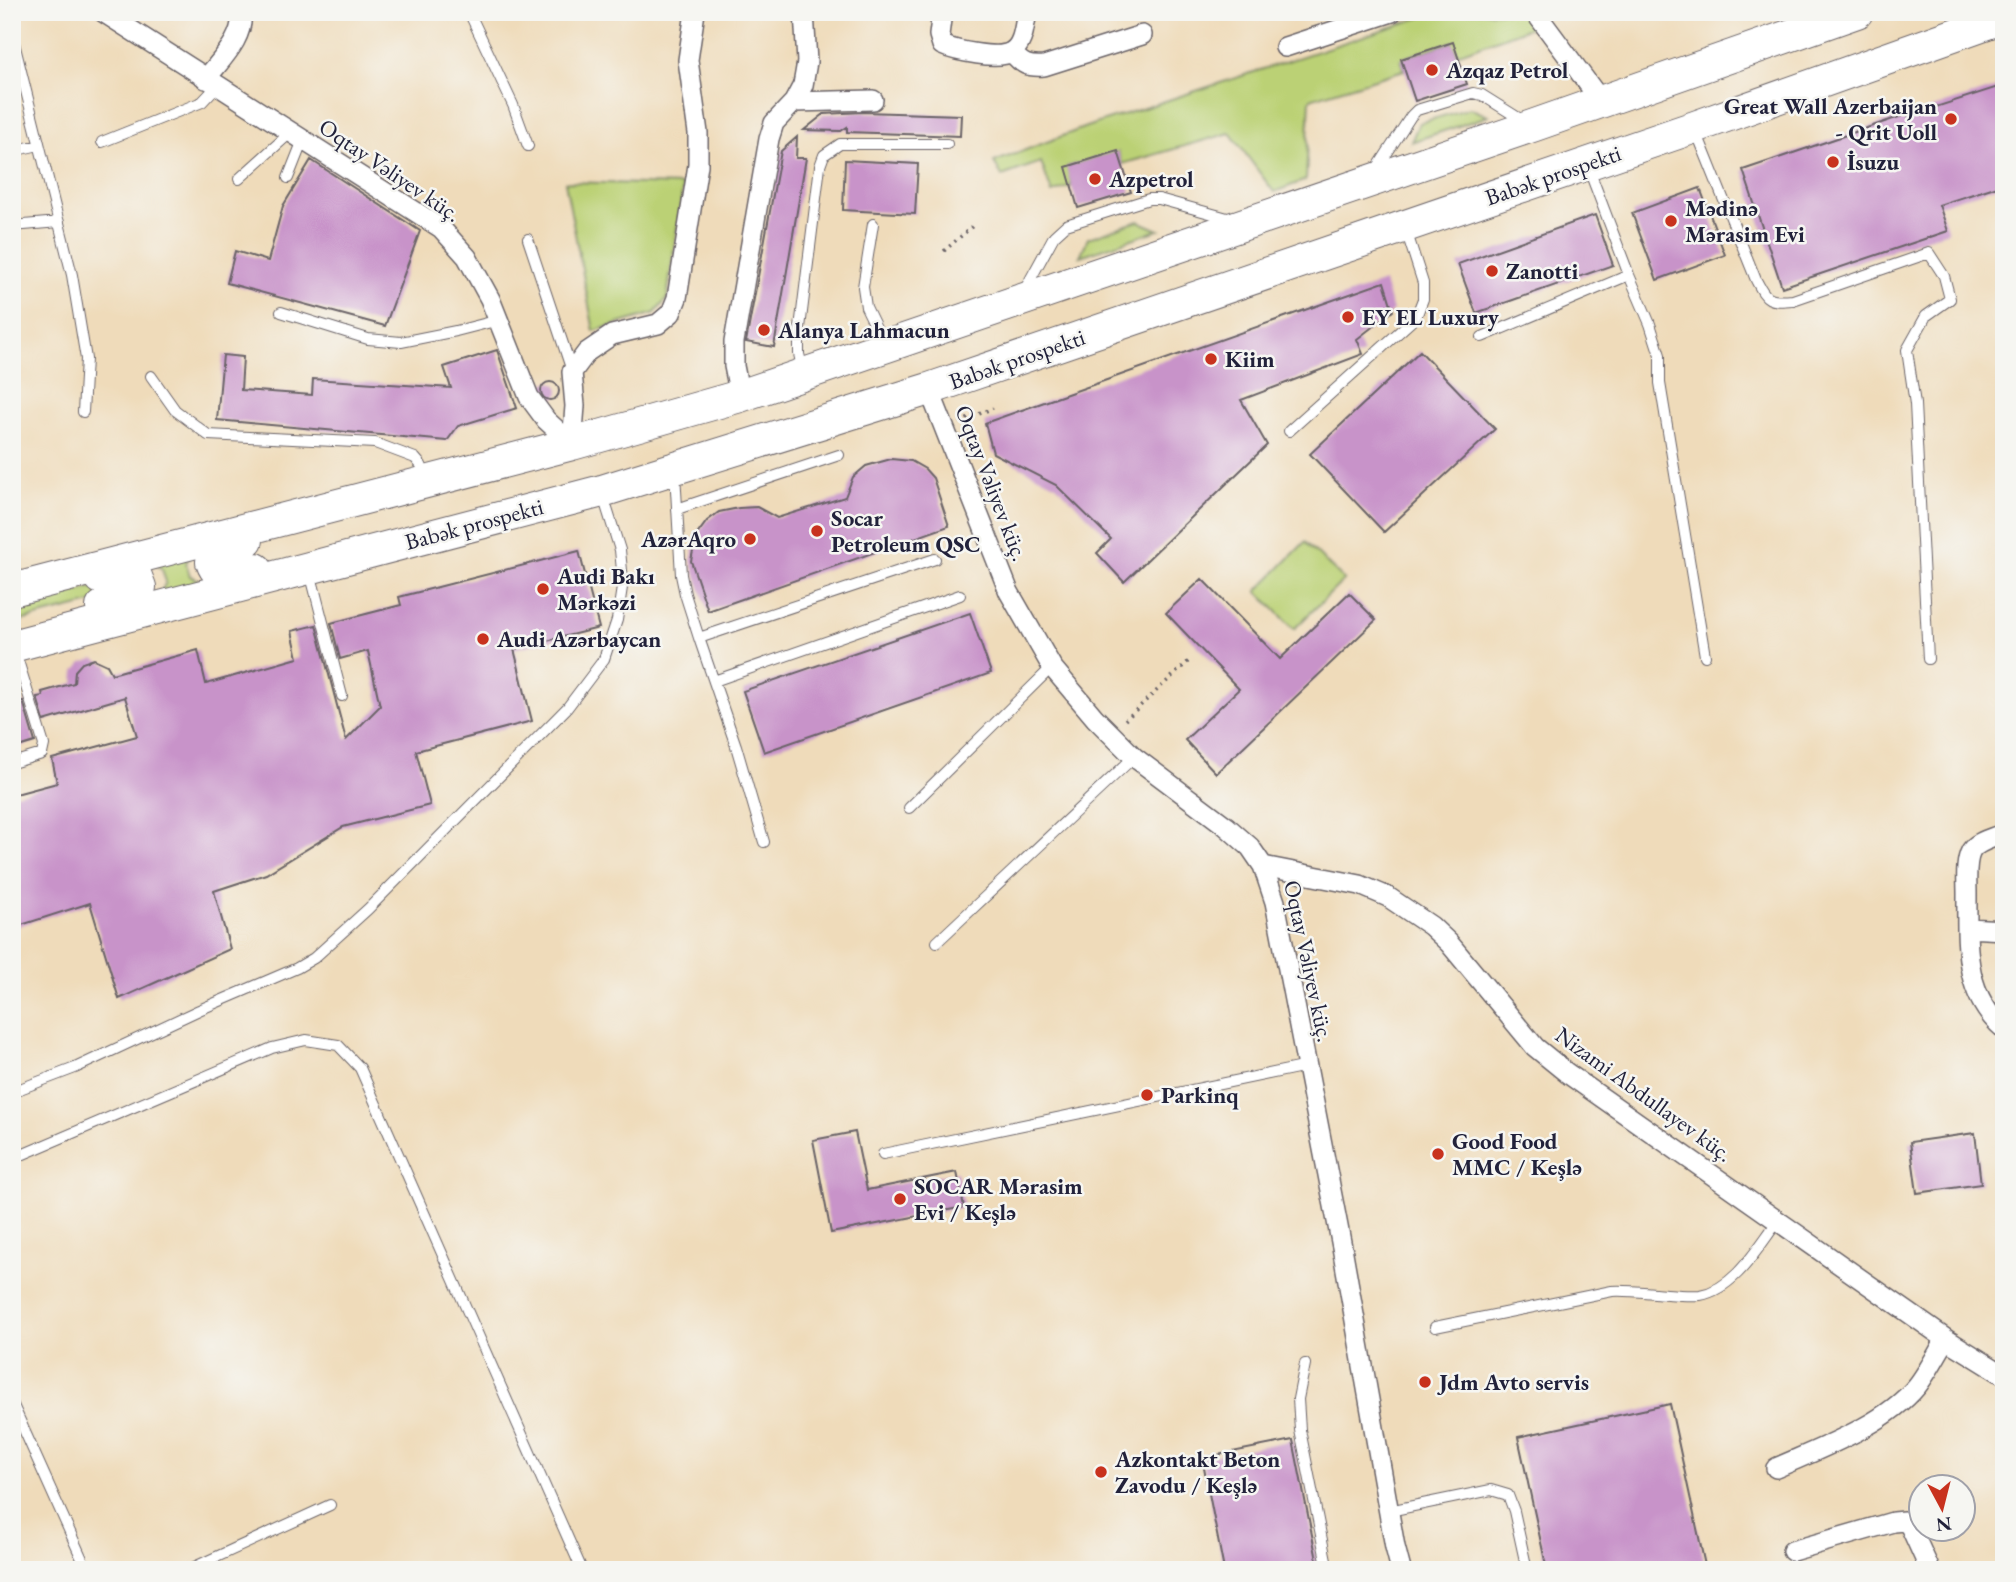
<svg xmlns="http://www.w3.org/2000/svg" width="2016" height="1582" font-family="'EB Garamond',serif">
  <style>
    .green { fill: #bbd175; stroke: #6e7a58; stroke-width: 2 }
    .building { fill: #c893c9 }
    .lines { fill: none; stroke-linecap: round; stroke-linejoin: round }
    .lane-casing { stroke: #6a6367; stroke-width: 12 }
    .street-casing { stroke: #6a6367; stroke-width: 22 }
    .primary-casing { stroke: #6a6367; stroke-width: 34 }
    .path { stroke: #6a6367; stroke-width: 3.5; stroke-dasharray: 2 5; stroke-linecap: butt }
    .lane { stroke: #fff; stroke-width: 10 }
    .street { stroke: #fff; stroke-width: 19 }
    .primary { stroke: #fff; stroke-width: 32 }
    .poi-dot { fill: #c8321e; stroke: #f6f6f2; stroke-width: 2.5 }
    .labels { text-anchor: middle; stroke-width: 5; stroke-linejoin: round; paint-order: stroke }
    .poi-label { font-size: 23px; font-weight: bold; fill: #22223b; stroke: #f6f6f2; text-anchor: start }
    .street-label { font-size: 23px; fill: #22223b; stroke: #f6f6f2 }
  </style>
  <rect width="100%" height="100%" fill="#f6f6f2"/>
  <filter id="ink" filterUnits="userSpaceOnUse"><feTurbulence type="fractalNoise" baseFrequency=".0143" numOctaves="2"/><feDisplacementMap in="SourceGraphic" scale="14" xChannelSelector="R" yChannelSelector="G"/><feConvolveMatrix kernelMatrix="1 2 1 2 8 2 1 2 1" color-interpolation-filters="sRGB"/></filter>
  <filter id="wash" filterUnits="userSpaceOnUse"><feTurbulence type="fractalNoise" baseFrequency=".00686" numOctaves="4" result="noise"/><feDisplacementMap in="SourceGraphic" scale="28" xChannelSelector="R" yChannelSelector="G"/><feGaussianBlur stdDeviation="1.57" result="paint"/><feColorMatrix in="noise" values="0 0 0 0 0 0 0 0 0 0 0 0 0 0 0 0 0 1.4 0 .05"/><feComposite in="paint" operator="in"/></filter>
  <g filter="url(#wash)">
    <rect width="100%" height="100%" fill="#efdbba"/>
    <!-- green -->
    <path class="green" d="M1437 12H1521L1531 27 1457 54 1452 42 1401 59 1404 70 1310 99 1306 180 1274 192 1230 133 1122 164 1118 152 1067 167 1072 186 1052 193 1041 162 1002 176 994 162 1086 127Z
      M1470 108 1488 116 1411 142 1419 123Z
      M565 182 683 185 667 299 655 313 594 331Z
      M1138 221 1159 230 1080 256 1088 238Z
      M1305 542 1344 580 1294 629 1257 591Z
      M193 549 186 563 190 576 205 583 160 594 166 582 162 569 150 560Z
      M109 583 112 598 12 623V609Z"/>
    <g id="blocks">
      <!-- building -->
      <path class="building" d="M1453 42 1467 84 1415 101 1401 59Z
        M2004 85V184L1939 205 1948 231 1782 287 1743 170 1908 114V116Z
        M863 112 961 115 960 136 847 132V127L841 131 804 130 824 114Z
        M797 137 796 158H806L774 347 746 342 781 151Z
        M1118 151 1131 192 1078 208 1066 167Z
        M311 160 420 231 385 326 227 283 235 251 268 261 283 206Z
        M845 160 918 164 915 214 843 210Z
        M1700 188 1725 255 1657 280 1632 213Z
        M1595 215 1613 265 1476 313 1458 264Z
        M1384 282 1393 311 1357 339 1363 354 1241 400 1267 445 1124 582 1097 553 1111 539 1056 485 993 453 985 423Z
        M497 350 517 408 458 426 447 441 217 420 223 355 243 357 241 390 312 395 313 379 451 388 444 367Z
        M1420 351 1495 429 1384 532 1310 454Z
        M541 391a9 9 0 1 1 18 0a9 9 0 1 1-18 0Z
        M891 459 911 461 925 469 933 478 949 526 708 611 691 561 696 536 707 521 719 512 739 508 757 507 777 518 845 497 853 477 866 466Z
        M579 551 599 628 514 649 532 721 416 751 430 805 343 827 266 874 214 891 230 949 119 999 90 903 12 928V795L57 783 52 759 137 736 125 697 44 721 37 697 43 696 42 692 74 683 75 671 82 663 94 659 107 665 112 674 198 650 206 684 298 658 292 631 316 625 346 740 380 706 368 651 340 659 331 623 401 605 399 597Z
        M1202 579 1280 659 1349 593 1376 620 1216 773 1185 740 1239 689 1166 613Z
        M970 613 991 673 764 752 743 691Z
        M23 701 35 742 12 749V704Z
        M855 1132 867 1190 957 1172 964 1207 831 1233 813 1140Z
        M1975 1133 1981 1184 1917 1193 1910 1142Z
        M1670 1404 1706 1570H1547L1518 1437Z
        M1293 1440 1319 1570H1224L1202 1458Z"/>
    </g>
  </g>
  <g filter="url(#ink)">
    <use href="#blocks" fill-opacity="0" stroke="#6a6367" stroke-width="2"/>
    <g class="lines">
      <!-- lane casing -->
      <g class="lane-casing">
        <path id="lane" d="M469 12 513 105 528 146
          M12 35 72 275 86 359 83 412
          M1696 131 1756 280C1767 301 1769 302 1793 300L1929 253 1944 276 1950 299 1926 316 1907 350 1915 404 1928 659
          M102 142 202 102 217 86
          M12 151 39 145
          M1588 167 1629 275 1650 324 1660 355V383L1705 656
          M1376 170 1411 116 1417 110 1473 93 1482 95 1525 122
          M288 178 303 140
          M239 179 290 133
          M873 224 863 287 866 307 884 344
          M12 226 59 222
          M528 239 572 371
          M1024 291 1054 236 1066 225 1149 199H1159L1231 219
          M281 312 368 339 401 342 456 331 499 320
          M1482 337 1629 275
          M803 371 799 354V336L820 166 824 155 840 144H947
          M151 376 175 410 208 435 375 443 415 458 421 465 426 477
          M1289 431 1416 317 1423 299V283L1406 230
          M675 473 681 575 685 594 699 638 935 559
          M677 509 839 455
          M310 572 342 696
          M699 638 736 746 764 842
          M714 681 960 595
          M12 763 42 754 44 745 15 651
          M909 808 1052 667
          M937 942 1134 757
          M12 1092 75 1068 199 1010 297 968 314 958 368 909 567 708 604 659 617 620 623 581 620 550 603 496
          M883 1154 1307 1066
          M12 1159 272 1048 306 1040 338 1045 360 1068 582 1570
          M1435 1327 1612 1291C1631 1290 1649 1293 1667 1294 1678 1295 1690 1296 1700 1295 1735 1289 1758 1247 1778 1221
          M1305 1364 1298 1399 1300 1430 1328 1570
          M12 1403 87 1570
          M1389 1511 1491 1490 1508 1495 1514 1511 1527 1570
          M188 1570 330 1505"/>
      </g>
      <!-- street casing -->
      <g class="street-casing">
        <path id="street" d="M103 12 441 228 467 257 490 299 529 397 546 420 572 444
          M942 12 939 35 942 45C955 51 999 60 1011 52 1024 45 1024 25 1027 12
          M1535 12 1601 101
          M1285 47 1392 12
          M1012 52C1022 65 1028 67 1044 66L1142 35
          M206 79C220 60 245 38 241 12
          M794 102 873 100
          M929 389 1009 592 1052 667 1095 718 1134 757 1226 826 1250 847 1263 866 1275 902 1342 1247 1395 1547 1401 1570
          M740 396 734 366V342L769 139 774 123 794 102 803 85 807 62 804 12
          M572 444 575 406 572 372 587 352 612 335 658 324 671 313 677 298 698 165V133L688 60 695 12
          M2004 833C1994 838 1977 841 1971 851 1965 862 1967 881 1967 894 1967 943 1963 994 2004 1029
          M1263 866 1360 885 1388 897 1431 926 1449 943 1535 1047 1567 1073 1946 1339 2004 1375
          M1967 928 2004 930
          M1776 1468C1821 1448 1885 1425 1917 1386 1928 1372 1937 1354 1946 1339
          M1792 1551 1893 1522 1904 1521 1910 1526 1930 1570"/>
      </g>
      <!-- primary casing -->
      <g class="primary-casing">
        <path id="primary" d="M247 540C233 544 216 546 212 562 219 583 239 573 256 569
          M101 578 127 572 135 574 140 587C134 602 117 604 102 607
          M12 590 572 444 740 396 1532 126 1857 12
          M12 646 602 491 929 389 1695 127 2004 17"/>
      </g>
      <!-- path -->
      <path class="path" d="M944 251 975 224
        M960 422 993 408
        M1125 720 1191 659"/>
      <!-- lane -->
      <use href="#lane" class="lane"/>
      <!-- street -->
      <use href="#street" class="street"/>
      <!-- primary -->
      <use href="#primary" class="primary"/>
    </g>
  </g>
  <!-- markers -->
  <g class="poi-dot">
    <circle cx="1432" cy="70" r="7"/>
    <circle cx="1951" cy="119" r="7"/>
    <circle cx="1833" cy="162" r="7"/>
    <circle cx="1095" cy="179" r="7"/>
    <circle cx="1671" cy="221" r="7"/>
    <circle cx="1492" cy="271" r="7"/>
    <circle cx="1348" cy="317" r="7"/>
    <circle cx="764" cy="330" r="7"/>
    <circle cx="1211" cy="359" r="7"/>
    <circle cx="817" cy="531" r="7"/>
    <circle cx="750" cy="539" r="7"/>
    <circle cx="543" cy="589" r="7"/>
    <circle cx="483" cy="639" r="7"/>
    <circle cx="1147" cy="1095" r="7"/>
    <circle cx="1438" cy="1154" r="7"/>
    <circle cx="900" cy="1199" r="7"/>
    <circle cx="1425" cy="1382" r="7"/>
    <circle cx="1101" cy="1472" r="7"/>
  </g>
  <g class="labels">
    <!-- poi labels -->
    <g class="poi-label">
      <text x="1446" y="78">Azqaz Petrol</text>
      <text x="1937" y="114" text-anchor="end">Great Wall Azerbaijan<tspan x="1937" dy="26">- Qrit Uoll</tspan></text>
      <text x="1847" y="170">İsuzu</text>
      <text x="1109" y="187">Azpetrol</text>
      <text x="1685" y="216">Mədinə<tspan x="1685" dy="26">Mərasim Evi</tspan></text>
      <text x="1506" y="279">Zanotti</text>
      <text x="1362" y="325">EY EL Luxury</text>
      <text x="778" y="338">Alanya Lahmacun</text>
      <text x="1225" y="367">Kiim</text>
      <text x="831" y="526">Socar<tspan x="831" dy="26">Petroleum QSC</tspan></text>
      <text x="736" y="547" text-anchor="end">AzərAqro</text>
      <text x="557" y="584">Audi Bakı<tspan x="557" dy="26">Mərkəzi</tspan></text>
      <text x="497" y="647">Audi Azərbaycan</text>
      <text x="1161" y="1103">Parkinq</text>
      <text x="1452" y="1149">Good Food<tspan x="1452" dy="26">MMC / Keşlə</tspan></text>
      <text x="914" y="1194">SOCAR Mərasim<tspan x="914" dy="26">Evi / Keşlə</tspan></text>
      <text x="1439" y="1390">Jdm Avto servis</text>
      <text x="1115" y="1467">Azkontakt Beton<tspan x="1115" dy="26">Zavodu / Keşlə</tspan></text>
    </g>
    <!-- street labels -->
    <g class="street-label">
      <text transform="translate(390 170) rotate(34)" y="8">Oqtay Vəliyev küç.</text>
      <text transform="translate(1553 175) rotate(-19)" y="8">Babək prospekti</text>
      <text transform="translate(1017 359) rotate(-19)" y="8">Babək prospekti</text>
      <text transform="translate(992 483) rotate(69)" y="8">Oqtay Vəliyev küç.</text>
      <text transform="translate(474 524) rotate(-15)" y="8">Babək prospekti</text>
      <text transform="translate(1309 961) rotate(78)" y="8">Oqtay Vəliyev küç.</text>
      <text transform="translate(1644 1094) rotate(36)" y="8">Nizami Abdullayev küç.</text>
    </g>
  </g>
  <!-- margin -->
  <rect width="2016" height="1582" fill="none" stroke="#f6f6f2" stroke-width="42"/>
  <!-- north arrow -->
  <g transform="translate(1942 1508) rotate(173)"><circle r="33" fill="#f6f6f2" stroke="#a1a1a9" stroke-width="2"/>
  <path d="M0-5L12 26L0 18L-12 26Z" fill="#c8321e"/>
  <text y="-10" font-size="19" font-weight="bold" text-anchor="middle" fill="#22223b">N</text>
  </g>
</svg>
